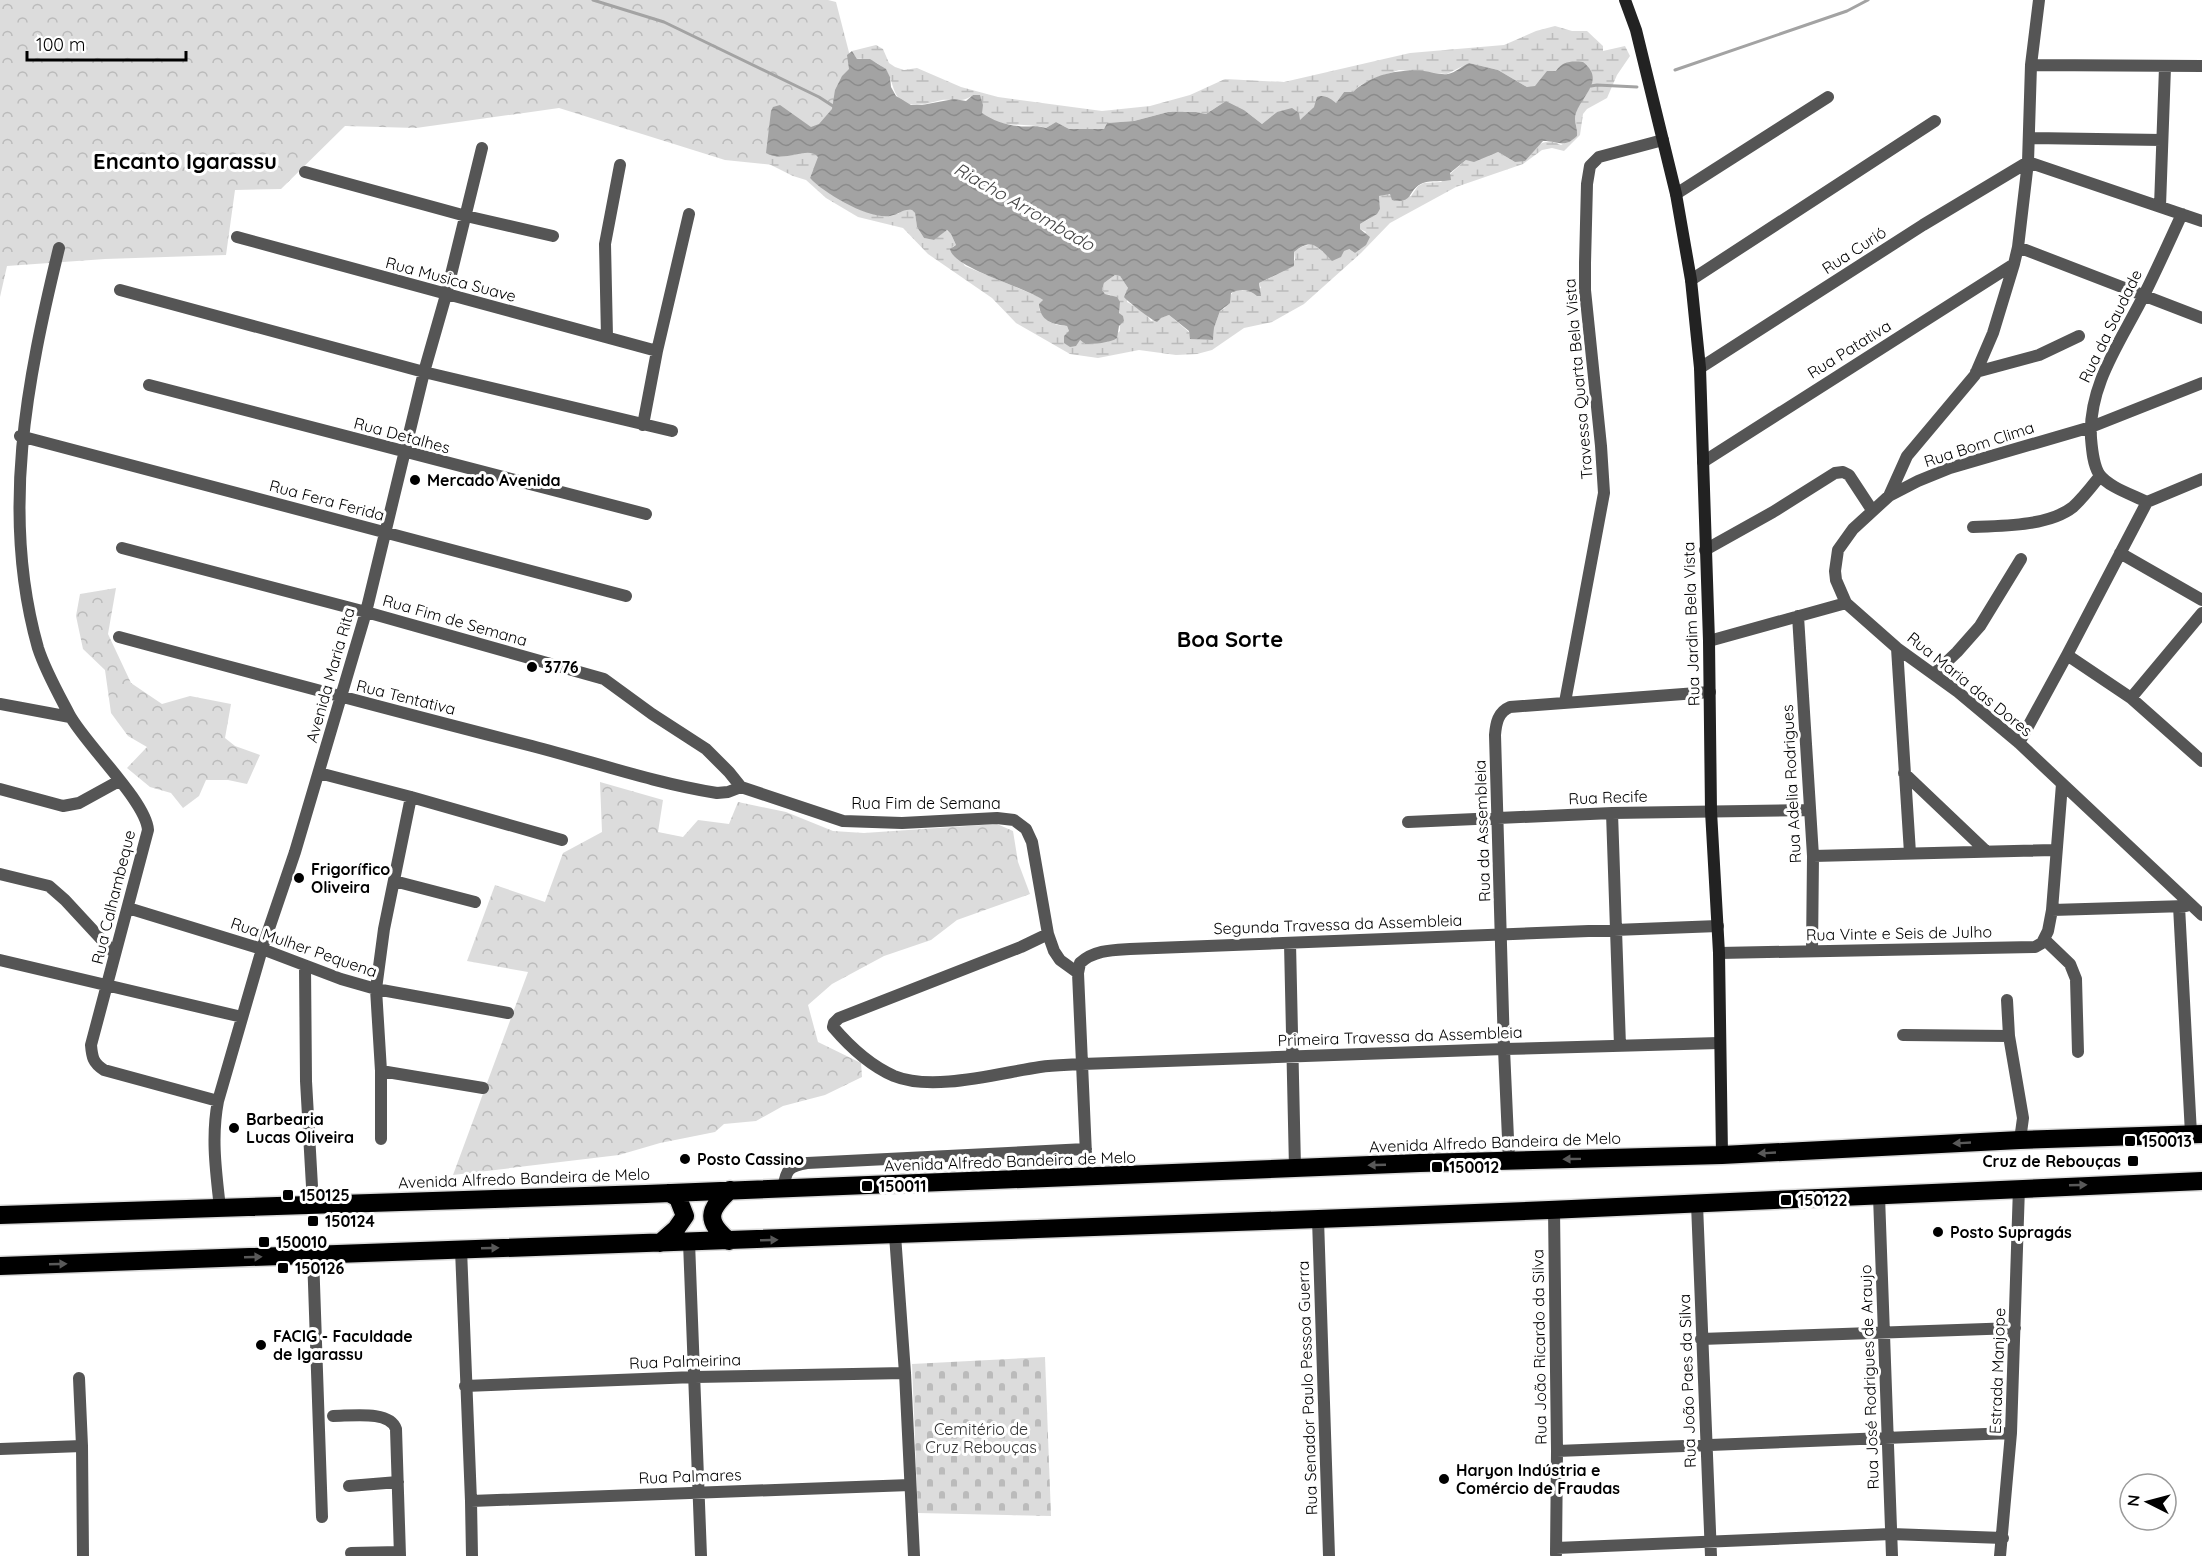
<svg xmlns="http://www.w3.org/2000/svg" width="2202" height="1556" font-family="Quicksand,sans-serif">
  <style>
    .forest { fill: url(#forest-crowns) }
    .wetland { fill: url(#wetland-marsh) }
    .cemetery { fill: url(#cemetery-stones) }
    .water { fill: url(#water-waves) }
    .lines { fill: none; stroke-linecap: round; stroke-linejoin: round }
    .stream { stroke: #a3a3a3; stroke-width: 3 }
    .highway-casing { stroke: #dbdbdb; stroke-width: 21 }
    .street { stroke: #555; stroke-width: 12 }
    .secondary { stroke: #222; stroke-width: 12 }
    .highway { stroke: #000; stroke-width: 18 }
    .oneway { fill: #595959 }
    .poi-dot { fill: #000; stroke: #fff; stroke-width: 2 }
    .labels { text-anchor: middle; stroke-width: 6; stroke-linejoin: round; paint-order: stroke }
    .street-label { font-size: 16px; fill: #000; stroke: #fff }
    .poi-label { font-size: 16px; font-weight: bold; fill: #000; stroke: #fff; text-anchor: start }
    .park-label { font-size: 16px; fill: #333; stroke: #fff }
    .water-label { font-size: 18px; font-style: italic; fill: #444; stroke: #fff }
    .district-label { font-size: 22px; font-weight: bold; fill: #000; stroke: #fff }
  </style>
  <defs>
    <pattern id="forest-crowns" width="20" height="18" patternUnits="userSpaceOnUse" patternTransform="scale(1.5)"><rect width="20" height="18" fill="#dcdcdc"/><path d="M2 6a3 3 0 1 1 6 0M12 15a3 3 0 1 1 6 0" fill="none" stroke="#bbb"/></pattern>
    <pattern id="wetland-marsh" width="20" height="14" patternUnits="userSpaceOnUse" patternTransform="scale(1.5)"><rect width="20" height="14" fill="#dcdcdc"/><path d="M1 5h8M5 5V1M11 12h8M15 12V8" fill="none" stroke="#bbb"/></pattern>
    <pattern id="cemetery-stones" width="16" height="16" patternUnits="userSpaceOnUse" patternTransform="scale(1.5)"><rect width="16" height="16" fill="#dcdcdc"/><path d="M2 7V4a2 2 0 0 1 4 0v3zM10 15v-3a2 2 0 0 1 4 0v3z" fill="#bbb"/></pattern>
    <pattern id="water-waves" width="16" height="10" patternUnits="userSpaceOnUse" patternTransform="scale(1.5)"><rect width="16" height="10" fill="#a3a3a3"/><path d="M0 5q4-4 8 0t8 0" fill="none" stroke="#8b8b8b"/></pattern>
  </defs>
  <rect width="100%" height="100%" fill="#fff"/>
  <!-- forest -->
  <path class="forest" d="M0 0H828L836 2 852 64 821 170 725 160 559 108 416 128 345 126 281 189 235 190 226 255 105 259 7 266 0 297Z
    M116 588 108 634 131 683 162 704 190 696 231 704 225 738 235 746 260 755 247 784 228 780H206L199 796 183 808 171 793 150 787 127 768 147 747 128 736 111 713 105 670 83 649 76 616 80 594Z
    M600 782 663 800 658 832 683 837 698 820 729 824 738 802 786 812 833 831 864 833 997 824 1013 831 1018 862 1030 894 957 920 931 940 884 956 832 984 808 1005 818 1042 861 1063 862 1077 825 1095 783 1106 756 1121 724 1124 715 1132 660 1143 619 1155 453 1175 528 972 467 961 495 885 545 902 563 853 602 832Z"/>
  <!-- wetland -->
  <path class="wetland" d="M1555 26 1572 31H1587L1603 46V51L1625 46 1630 56 1617 75 1607 98 1587 109 1583 114 1580 135 1564 151 1552 148 1542 150 1523 164 1456 187 1390 223 1361 253 1304 304 1272 322 1244 328 1212 350 1197 354 1176 355 1139 350 1098 358 1070 354 1016 323 992 298 928 254 903 228 858 217 826 198 806 180 793 176 761 160 766 153C786 164 808 145 818 157L810 178 834 196 866 212 898 214 903 209 912 210 915 213 917 227 924 238 934 240 946 230 951 234 956 245 952 247 965 266 1037 296 1043 300 1039 309C1046 322 1052 325 1067 326L1069 331 1085 344 1107 342 1120 331 1119 307 1111 295 1105 294 1102 290 1104 283 1115 275 1120 276 1128 288 1127 302 1144 311 1151 321 1169 315 1189 332 1191 339 1213 340 1214 328 1220 311 1225 308C1237 276 1238 298 1261 288L1259 283 1274 276 1295 260 1294 252C1301 246 1307 244 1317 245L1323 252 1349 249 1355 253 1366 232 1360 229V224L1369 219 1380 209 1379 196 1385 194 1411 196 1418 186 1424 183 1441 182 1466 160 1498 152 1515 162C1531 151 1542 135 1561 145L1577 136C1578 127 1573 122 1576 113 1582 93 1595 94 1590 69L1547 72 1535 87H1527L1498 70 1469 63 1447 74 1399 70 1372 79 1359 86 1353 92H1344L1336 103 1314 107 1300 121 1277 112 1262 124 1244 110 1226 101 1206 114 1196 112H1168L1134 121 1107 123 1104 129H1069L1056 122 1046 128C1027 122 998 130 982 113 978 108 976 100 973 95 963 103 954 99 942 100 931 102 921 107 909 104 894 100 894 87 889 75 884 64 868 57 857 59L852 51 876 45 883 49 889 63 895 67 904 70 917 68 961 87 998 97 1102 111 1150 106 1190 95 1225 79 1284 82 1410 53 1504 45 1536 31Z"/>
  <!-- cemetery -->
  <path class="cemetery" d="M1045 1357 1051 1516 918 1513 912 1364Z"/>
  <!-- water -->
  <path class="water" d="M852 51 857 59H870L886 69 890 77 891 87 896 96 911 105H922L954 99 966 101 973 95H980L983 105 982 113C992 120 1005 125 1018 126 1029 128 1034 124 1046 128L1056 122 1069 129H1104L1107 123 1134 121 1168 112H1196L1206 114 1226 101 1244 110 1262 124 1277 112 1292 108 1299 113 1300 120 1314 107 1317 97C1324 94 1331 99 1336 103L1344 92H1353C1372 74 1399 69 1424 71 1431 72 1440 75 1448 74 1455 73 1462 66 1469 63L1498 70 1527 87 1535 86 1547 71H1556C1563 61 1571 61 1583 62 1606 80 1582 95 1576 113 1573 122 1578 127 1577 136 1563 149 1560 141 1543 141L1525 161 1515 162 1498 152 1474 162 1466 160 1450 173 1451 180C1442 182 1432 180 1423 183 1408 188 1414 205 1392 200L1390 194 1379 196 1380 209 1377 214 1360 224V229L1370 237 1366 245 1355 253 1349 249 1344 251 1341 257 1332 261C1318 247 1312 237 1294 252V266L1259 283 1261 296H1257C1250 289 1240 288 1231 293L1230 303 1220 311 1214 328 1213 340 1190 339 1189 331 1169 315 1161 318 1157 322C1153 321 1127 301 1124 297L1128 288 1120 276 1115 275 1104 283 1102 290 1105 294 1117 297 1120 302 1119 313 1123 316 1124 321 1119 326 1117 338C1111 343 1093 344 1085 344L1080 340 1076 346 1070 347 1064 343V336L1069 331 1067 326C1052 324 1040 321 1039 304L1043 300C1025 287 953 268 950 249L956 245 951 234 947 230 934 240 924 238 917 227 915 213 912 210C901 209 901 214 890 216 868 219 825 194 810 178L818 157C808 145 785 164 766 153L771 111 773 107 780 105 811 127 819 124 832 109 835 90 842 76 849 69 847 55Z"/>
  <g class="lines">
    <!-- stream -->
    <path class="stream" d="M593 0 664 22 819 97 836 108
      M1675 70 1847 11 1868 0
      M1591 86 1597 85 1637 87"/>
    <!-- highway casing -->
    <g class="highway-casing">
      <path id="highway" d="M0 1215 646 1194 1420 1163 1722 1155 2020 1140 2202 1134
        M729 1241C705 1221 708 1210 730 1190
        M660 1243 676 1229 685 1216 678 1198 669 1193
        M0 1266C517 1249 1033 1231 1549 1210 1767 1202 1984 1189 2202 1181"/>
    </g>
    <!-- street -->
    <path class="street" d="M2031 65 2202 66
      M2029 138 2162 140
      M305 172 466 216 553 236
      M1676 194 1828 97
      M2160 206 2165 67
      M237 237 657 351
      M2018 247 2202 318
      M59 248C27 380 0 514 38 648 45 670 58 693 69 714 84 743 146 801 148 830L91 1045C92 1057 93 1063 104 1070L218 1101
      M1691 280 1935 121
      M120 290 424 372 672 431
      M607 337 605 244 620 165
      M1700 368 1923 225 2028 162 2202 221
      M1976 372 2039 355 2079 336
      M2202 383 2091 427 1950 468 1918 481 1889 496 1853 529 1838 550 1835 571 1836 580 1846 603 1897 648 1958 692 2019 743 2202 915
      M149 385 646 514
      M643 425 657 351 689 214
      M20 436 626 596
      M1703 462 2014 264
      M1889 496 1907 456 1975 375 1993 333 2014 264 2018 247 2028 162 2031 65 2039 0
      M2147 502C2133 495 2108 487 2099 474 2093 464 2092 450 2091 438 2088 384 2122 340 2145 293 2158 267 2170 240 2182 214
      M2147 502 2202 479
      M1973 527C2002 526 2049 526 2073 507 2083 498 2092 486 2100 476
      M122 548 366 612 604 679 652 714 706 749 729 772 741 787
      M1705 550 1773 512 1835 473 1843 472 1849 475 1872 510
      M2120 553 2202 600
      M1798 616 1813 856 1812 951
      M119 637C256 674 394 711 532 746 594 762 654 783 717 793L728 792 741 787
      M1709 641 1846 603
      M1897 648 1910 853
      M2067 655 2131 698 2202 761
      M1934 674 1957 652 1980 626 2021 559
      M2131 698 2202 613
      M1565 702 1604 493 1601 446 1585 290V263L1587 184 1590 166 1599 157 1663 140
      M0 704 70 717
      M2019 743 2067 655 2147 502
      M319 773 411 797 562 840
      M1904 773 1986 851
      M741 787 843 821 902 823 997 818 1014 820 1026 829 1032 842 1048 934 1054 951 1060 960 1078 973
      M0 789 63 806 79 803 119 781
      M1612 813 1620 1046
      M1408 822 1612 813 1809 810
      M1813 856 2056 850
      M0 874 49 886 65 900 115 954
      M394 881 475 902
      M2179 906 2191 1134
      M128 908 262 949 341 979 376 989 508 1013
      M2052 910 2186 906
      M1048 934 1021 947 839 1018 834 1023 833 1027C850 1047 869 1065 894 1076 933 1092 999 1073 1040 1067 1054 1065 1068 1065 1082 1064L1504 1049 1719 1043
      M2044 939 2070 964 2076 979 2078 1052
      M1290 943 1295 1168
      M1719 953 2035 947 2042 943 2048 931 2052 910 2062 784
      M0 960 242 1017
      M305 966 306 1081 313 1204
      M2007 1000 2009 1036 2023 1118 2020 1140
      M1903 1035 2009 1036
      M381 1071 483 1088
      M381 1139V1071L376 989 384 929 411 797
      M1509 1161 1504 1049 1495 735C1496 723 1498 712 1510 707L1710 692
      M1087 1177 1078 973 1080 963C1094 950 1113 950 1130 949L1718 926
      M783 1189C786 1170 788 1166 807 1163L1086 1149
      M1879 1196 1892 1556
      M1697 1204 1711 1556
      M220 1208C216 1172 211 1137 218 1101L262 949 295 852 366 612 424 372 446 295 482 148
      M1554 1210 1557 1451 1556 1554
      M1318 1219 1329 1556
      M895 1235 905 1373 914 1556
      M689 1242 701 1556
      M461 1249 471 1501 472 1556
      M313 1255 322 1517
      M1701 1339 2015 1328
      M465 1386 695 1377 905 1373
      M333 1416C351 1416 390 1410 396 1429L400 1556
      M82 1446 83 1556
      M0 1449 82 1446 79 1378
      M1557 1451 2011 1433
      M349 1486 398 1482
      M471 1501 910 1485
      M1556 1548 1891 1534 2003 1538
      M351 1553 400 1552
      M2000 1556 2011 1433 2019 1187"/>
    <!-- secondary -->
    <path class="secondary" d="M1625 0 1636 30 1676 194 1691 280 1700 368 1709 641 1711 811 1719 953 1722 1155"/>
    <!-- highway -->
    <use href="#highway" class="highway"/>
  </g>
  <!-- one-way arrows -->
  <defs><path id="oneway-solid" d="M-6-.8H1V-3.2L6.5 0L1 3.2V.8H-6Z" transform="scale(1.5)"/></defs>
  <g class="oneway">
    <use href="#oneway-solid" transform="translate(1962 1143) rotate(177)"/>
    <use href="#oneway-solid" transform="translate(1767 1153) rotate(177)"/>
    <use href="#oneway-solid" transform="translate(1572 1159) rotate(179)"/>
    <use href="#oneway-solid" transform="translate(1377 1165) rotate(178)"/>
    <use href="#oneway-solid" transform="translate(2078 1185) rotate(-2)"/>
    <use href="#oneway-solid" transform="translate(769 1240) rotate(-2)"/>
    <use href="#oneway-solid" transform="translate(490 1248) rotate(-2)"/>
    <use href="#oneway-solid" transform="translate(253 1257) rotate(-2)"/>
    <use href="#oneway-solid" transform="translate(58 1264) rotate(-2)"/>
  </g>
  <!-- markers -->
  <g class="poi-dot">
    <circle cx="415" cy="480" r="6"/>
    <circle cx="532" cy="667" r="6"/>
    <circle cx="299" cy="878" r="6"/>
    <circle cx="234" cy="1128" r="6"/>
    <rect x="2124" y="1135" width="12" height="12" rx="3"/>
    <circle cx="685" cy="1159" r="6"/>
    <rect x="2127" y="1155" width="12" height="12" rx="3"/>
    <rect x="1431" y="1161" width="12" height="12" rx="3"/>
    <rect x="861" y="1180" width="12" height="12" rx="3"/>
    <rect x="282" y="1189" width="12" height="12" rx="3"/>
    <rect x="1780" y="1194" width="12" height="12" rx="3"/>
    <rect x="307" y="1215" width="12" height="12" rx="3"/>
    <circle cx="1938" cy="1232" r="6"/>
    <rect x="258" y="1236" width="12" height="12" rx="3"/>
    <rect x="277" y="1262" width="12" height="12" rx="3"/>
    <circle cx="261" cy="1345" r="6"/>
    <circle cx="1444" cy="1479" r="6"/>
  </g>
  <g class="labels">
    <!-- street labels -->
    <g class="street-label">
      <text transform="translate(1854 250) rotate(-33)" y="6">Rua Curió</text>
      <text transform="translate(451 279) rotate(15)" y="6">Rua Musica Suave</text>
      <text transform="translate(2110 326) rotate(-64)" y="6">Rua da Saudade</text>
      <text transform="translate(1849 349) rotate(-32)" y="6">Rua Patativa</text>
      <text transform="translate(1578 379) rotate(-95)" y="6">Travessa Quarta Bela Vista</text>
      <text transform="translate(402 435) rotate(15)" y="6">Rua Detalhes</text>
      <text transform="translate(1979 444) rotate(-18)" y="6">Rua Bom Clima</text>
      <text transform="translate(327 500) rotate(15)" y="6">Rua Fera Ferida</text>
      <text transform="translate(455 620) rotate(16)" y="6">Rua Fim de Semana</text>
      <text transform="translate(1691 624) rotate(-92)" y="6">Rua Jardim Bela Vista</text>
      <text transform="translate(330 675) rotate(-74)" y="6">Avenida Maria Rita</text>
      <text transform="translate(1970 684) rotate(39)" y="6">Rua Maria das Dores</text>
      <text transform="translate(406 697) rotate(14)" y="6">Rua Tentativa</text>
      <text transform="translate(1791 784) rotate(-93)" y="6">Rua Adelia Rodrigues</text>
      <text transform="translate(1608 797) rotate(-2)" y="6">Rua Recife</text>
      <text x="926" y="809">Rua Fim de Semana</text>
      <text transform="translate(1482 831) rotate(-92)" y="6">Rua da Assembleia</text>
      <text transform="translate(113 897) rotate(-76)" y="6">Rua Calhambeque</text>
      <text transform="translate(1338 924) rotate(-2)" y="6">Segunda Travessa da Assembleia</text>
      <text transform="translate(1899 933) rotate(-1)" y="6">Rua Vinte e Seis de Julho</text>
      <text transform="translate(304 947) rotate(19)" y="6">Rua Mulher Pequena</text>
      <text transform="translate(1400 1036) rotate(-2)" y="6">Primeira Travessa da Assembleia</text>
      <text transform="translate(1495 1142) rotate(-2)" y="6">Avenida Alfredo Bandeira de Melo</text>
      <text transform="translate(1010 1161) rotate(-2)" y="6">Avenida Alfredo Bandeira de Melo</text>
      <text transform="translate(524 1178) rotate(-2)" y="6">Avenida Alfredo Bandeira de Melo</text>
      <text transform="translate(1539 1347) rotate(-91)" y="6">Rua João Ricardo da Silva</text>
      <text transform="translate(685 1361) rotate(-2)" y="6">Rua Palmeirina</text>
      <text transform="translate(1997 1371) rotate(-88)" y="6">Estrada Manjope</text>
      <text transform="translate(1869 1377) rotate(-92)" y="6">Rua José Rodrigues de Araujo</text>
      <text transform="translate(1687 1381) rotate(-92)" y="6">Rua João Paes da Silva</text>
      <text transform="translate(1307 1388) rotate(-92)" y="6">Rua Senador Paulo Pessoa Guerra</text>
      <text transform="translate(690 1476) rotate(-2)" y="6">Rua Palmares</text>
    </g>
    <!-- poi labels -->
    <g class="poi-label">
      <text x="427" y="486">Mercado Avenida</text>
      <text x="544" y="673">3776</text>
      <text x="311" y="875">Frigorífico<tspan x="311" dy="18">Oliveira</tspan></text>
      <text x="246" y="1125">Barbearia<tspan x="246" dy="18">Lucas Oliveira</tspan></text>
      <text x="2142" y="1147">150013</text>
      <text x="697" y="1165">Posto Cassino</text>
      <text x="2121" y="1167" text-anchor="end">Cruz de Rebouças</text>
      <text x="1449" y="1173">150012</text>
      <text x="879" y="1192">150011</text>
      <text x="300" y="1201">150125</text>
      <text x="1798" y="1206">150122</text>
      <text x="325" y="1227">150124</text>
      <text x="1950" y="1238">Posto Supragás</text>
      <text x="276" y="1248">150010</text>
      <text x="295" y="1274">150126</text>
      <text x="273" y="1342">FACIG - Faculdade<tspan x="273" dy="18">de Igarassu</tspan></text>
      <text x="1456" y="1476">Haryon Indústria e<tspan x="1456" dy="18">Comércio de Fraudas</tspan></text>
    </g>
    <!-- park labels -->
    <g class="park-label">
      <text x="981" y="1435">Cemitério de<tspan x="981" dy="18">Cruz Rebouças</tspan></text>
    </g>
    <!-- water labels -->
    <g class="water-label">
      <text transform="translate(1024 207) rotate(30)" y="6">Riacho Arrombado</text>
    </g>
    <!-- district labels -->
    <g class="district-label">
      <text x="185" y="169">Encanto Igarassu</text>
      <text x="1230" y="647">Boa Sorte</text>
    </g>
  </g>
  <!-- north arrow -->
  <g transform="translate(2148 1502) rotate(276)"><circle r="28" fill="#ffffff" stroke="#999999" stroke-width="1.5"/>
  <path d="M0-4.5L10 22L0 15L-10 22Z" fill="#000000"/>
  <text y="-9" font-size="16" font-weight="bold" text-anchor="middle" fill="#000000">N</text>
  </g>
  <!-- scale -->
  <path d="M27 51v9h159v-9" fill="none" stroke="#000000" stroke-width="3"/>
  <text x="36" y="51" font-size="18" fill="#000000" stroke="#ffffff" stroke-width="4.5" paint-order="stroke">100 m</text>
</svg>
